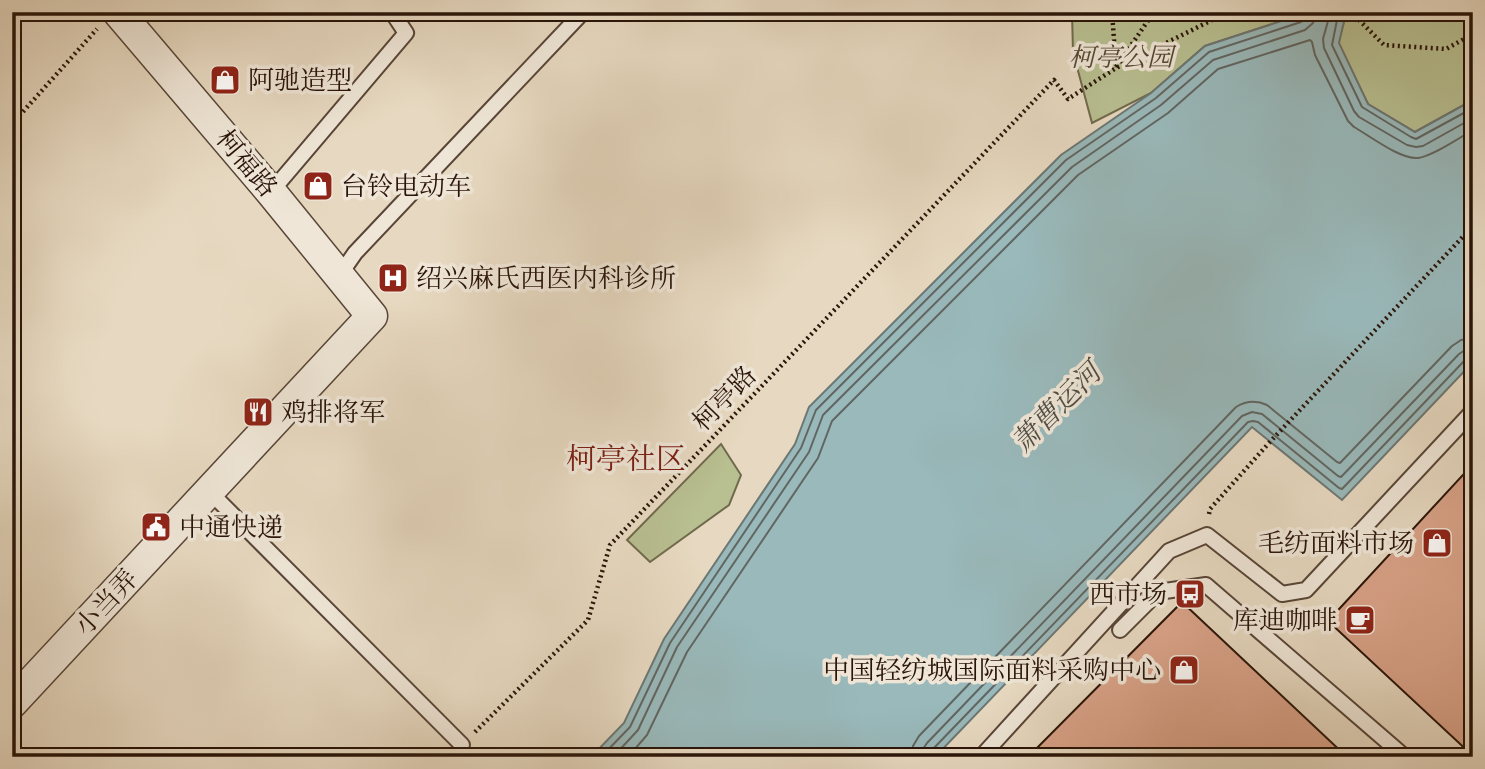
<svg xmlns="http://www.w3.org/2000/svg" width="1485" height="769" font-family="'IM FELL Double Pica','Noto Serif SC',serif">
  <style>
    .green { fill: #b8bf91; stroke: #706a4d; stroke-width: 2 }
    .water { fill: #99b9bb; stroke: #6c7774; stroke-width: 2 }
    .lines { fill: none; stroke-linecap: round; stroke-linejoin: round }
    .shore { stroke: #616662; stroke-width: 2 }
    .building { fill: #d9a288; stroke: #291409; stroke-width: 2 }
    .lane-casing { stroke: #584537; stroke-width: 18 }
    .street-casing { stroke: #584537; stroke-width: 33 }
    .path { stroke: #291409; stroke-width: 4.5; stroke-dasharray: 2 3.5; stroke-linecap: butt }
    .lane { stroke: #efe6d7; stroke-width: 14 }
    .street { stroke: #efe6d7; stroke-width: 30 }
    .labels { text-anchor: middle; stroke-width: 7; stroke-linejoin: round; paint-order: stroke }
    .park-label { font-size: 26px; font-style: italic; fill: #544732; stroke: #efe6d7 }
    .poi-label { font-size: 26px; fill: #291409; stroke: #efe6d7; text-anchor: start }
    .street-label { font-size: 26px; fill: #291409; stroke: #efe6d7 }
    .water-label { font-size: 28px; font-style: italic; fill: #504e47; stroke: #efe6d7 }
    .quarter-label { font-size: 30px; fill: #7a1f14; stroke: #efe6d7 }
  </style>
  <rect width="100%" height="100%" fill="#e7d9c1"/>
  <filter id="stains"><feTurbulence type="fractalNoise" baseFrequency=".00286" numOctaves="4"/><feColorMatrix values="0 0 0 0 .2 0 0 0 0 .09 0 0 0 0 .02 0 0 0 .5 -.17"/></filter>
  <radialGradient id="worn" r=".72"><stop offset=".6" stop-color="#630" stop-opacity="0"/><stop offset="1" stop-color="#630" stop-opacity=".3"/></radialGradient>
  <!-- green -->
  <path class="green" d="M1072 12H1309L1205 46 1151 93 1092 123 1073 52Z
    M1340 12H1473V100L1415 132 1368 104 1338 43 1345 18Z
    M721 444 741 475 729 505 650 562 627 540Z"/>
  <!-- water -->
  <path class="water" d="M1309 12H1340L1345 17 1339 43 1368 104 1415 132 1473 100V362L1342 500 1252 427 935 757H591L624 723 664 639 795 444 809 407 1061 155 1151 93 1205 46Z"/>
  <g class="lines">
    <!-- shore -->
    <path class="shore" d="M1327 12 1328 21 1323 39 1324 48 1354 111 1359 117 1407 145 1416 147 1423 146 1473 118
      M1335 12 1337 20 1332 45 1362 107 1411 137 1416 139 1473 108
      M601 757 630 727 670 643 801 448 816 410 1066 160 1156 98 1209 52 1301 22 1305 18 1306 12
      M613 757 638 730 677 647 809 452 823 415 1072 167 1161 105 1213 60 1305 30 1313 23 1315 12
      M628 757 647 735 687 652 818 458 832 421 1078 175 1168 113 1218 69 1310 40 1312 42 1315 55 1348 121 1354 127C1370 136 1401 160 1418 158 1433 156 1459 138 1473 130
      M912 757 913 746 919 736 1236 407C1246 401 1256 400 1267 405L1337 462 1340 463 1452 346 1461 340 1473 338
      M922 757 923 749 927 743 1242 416 1252 412 1262 414 1338 476 1341 477 1459 354 1465 350 1473 349
      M931 757 933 749 1248 422 1253 421 1258 422 1339 488 1342 489 1465 360 1473 358"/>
  </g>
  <!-- building -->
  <path class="building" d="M1473 464V756L1328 621Z
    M1182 602 1347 757H1028Z"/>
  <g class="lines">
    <!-- lane casing -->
    <g class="lane-casing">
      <path id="lane" d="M271 192 406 33 392 12
        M339 276 355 253 583 12
        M209 491 462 745
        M1120 630 1158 592 1206 585 1405 757
        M981 757 1169 551 1207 535 1282 594 1306 590 1473 411"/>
    </g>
    <!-- street casing -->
    <g class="street-casing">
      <path id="street" d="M12 703 372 316 271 192 118 12"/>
    </g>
    <!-- path -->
    <path class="path" d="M1112 12 1116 67
      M1351 12 1384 45 1446 49 1473 34
      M1116 67 1154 12
      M12 124 97 29
      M1209 514 1210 509 1268 444 1473 226
      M475 732 588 620 610 545 1054 80 1068 99 1116 68 1228 12"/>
    <!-- lane -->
    <use href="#lane" class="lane"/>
    <!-- street -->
    <use href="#street" class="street"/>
  </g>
  <!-- icons -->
  <defs>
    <g id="shop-square" transform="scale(1.575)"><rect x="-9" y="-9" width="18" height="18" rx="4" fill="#8f2418" stroke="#efe6d7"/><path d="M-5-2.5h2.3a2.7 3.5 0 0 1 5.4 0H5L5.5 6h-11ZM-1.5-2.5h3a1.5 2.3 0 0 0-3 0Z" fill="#fff"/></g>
    <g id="hospital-square" transform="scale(1.575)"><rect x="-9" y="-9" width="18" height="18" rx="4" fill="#8f2418" stroke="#efe6d7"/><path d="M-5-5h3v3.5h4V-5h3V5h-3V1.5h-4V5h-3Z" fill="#fff"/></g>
    <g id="restaurant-square" transform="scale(1.575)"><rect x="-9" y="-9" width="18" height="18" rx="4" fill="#8f2418" stroke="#efe6d7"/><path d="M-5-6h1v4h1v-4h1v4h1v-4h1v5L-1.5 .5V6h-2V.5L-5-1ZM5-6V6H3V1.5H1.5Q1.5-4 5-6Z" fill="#fff"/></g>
    <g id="civic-square" transform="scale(1.575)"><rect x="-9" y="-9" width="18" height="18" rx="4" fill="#8f2418" stroke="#efe6d7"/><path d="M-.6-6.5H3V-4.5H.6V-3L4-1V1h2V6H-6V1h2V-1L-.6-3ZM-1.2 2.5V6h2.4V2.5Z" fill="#fff"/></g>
    <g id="bus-square" transform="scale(1.575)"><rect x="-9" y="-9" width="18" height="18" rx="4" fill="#8f2418" stroke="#efe6d7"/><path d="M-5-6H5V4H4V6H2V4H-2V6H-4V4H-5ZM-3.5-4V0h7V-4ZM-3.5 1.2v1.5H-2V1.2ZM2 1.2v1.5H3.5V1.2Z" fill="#fff"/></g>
    <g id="cafe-square" transform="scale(1.575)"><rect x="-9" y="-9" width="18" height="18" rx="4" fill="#8f2418" stroke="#efe6d7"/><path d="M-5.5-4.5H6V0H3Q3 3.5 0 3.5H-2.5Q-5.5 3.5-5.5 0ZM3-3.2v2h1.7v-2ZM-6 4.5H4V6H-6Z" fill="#fff"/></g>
  </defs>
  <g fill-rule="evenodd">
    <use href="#shop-square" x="225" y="80"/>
    <use href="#shop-square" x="318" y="186"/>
    <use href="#hospital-square" x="393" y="278"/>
    <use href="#restaurant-square" x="258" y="412"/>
    <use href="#civic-square" x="156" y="527"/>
    <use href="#shop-square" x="1437" y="543"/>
    <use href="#bus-square" x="1190" y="594"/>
    <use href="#cafe-square" x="1360" y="620"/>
    <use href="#shop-square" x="1184" y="670"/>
  </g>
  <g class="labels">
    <!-- park labels -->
    <g class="park-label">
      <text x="1121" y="66">柯亭公园</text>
    </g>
    <!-- poi labels -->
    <g class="poi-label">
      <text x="248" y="89">阿驰造型</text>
      <text x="341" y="195">台铃电动车</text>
      <text x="416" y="287">绍兴麻氏西医内科诊所</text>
      <text x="281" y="421">鸡排将军</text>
      <text x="179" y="536">中通快递</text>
      <text x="1414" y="552" text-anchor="end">毛纺面料市场</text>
      <text x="1167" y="603" text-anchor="end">西市场</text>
      <text x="1337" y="629" text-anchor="end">库迪咖啡</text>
      <text x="1161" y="679" text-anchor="end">中国轻纺城国际面料采购中心</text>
    </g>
    <!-- street labels -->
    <g class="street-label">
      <text transform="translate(247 163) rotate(50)" y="9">柯福路</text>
      <text transform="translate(724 398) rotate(-46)" y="9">柯亭路</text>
      <text transform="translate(106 602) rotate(-47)" y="9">小当弄</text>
    </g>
    <!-- water labels -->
    <g class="water-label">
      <text transform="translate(1056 407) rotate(-45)" y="10">萧曹运河</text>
    </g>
    <!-- quarter labels -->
    <g class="quarter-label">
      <text x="626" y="469">柯亭社区</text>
    </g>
  </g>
  <!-- margin -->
  <rect width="1485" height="769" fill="none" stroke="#e7d9c1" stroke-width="42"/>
  <rect x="14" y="14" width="1457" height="741" fill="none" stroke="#291409" stroke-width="3.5"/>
  <rect x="21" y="21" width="1443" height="727" fill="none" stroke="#291409" stroke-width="2"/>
  <rect width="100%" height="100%" filter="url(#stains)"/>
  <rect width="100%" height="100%" fill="url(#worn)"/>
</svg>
